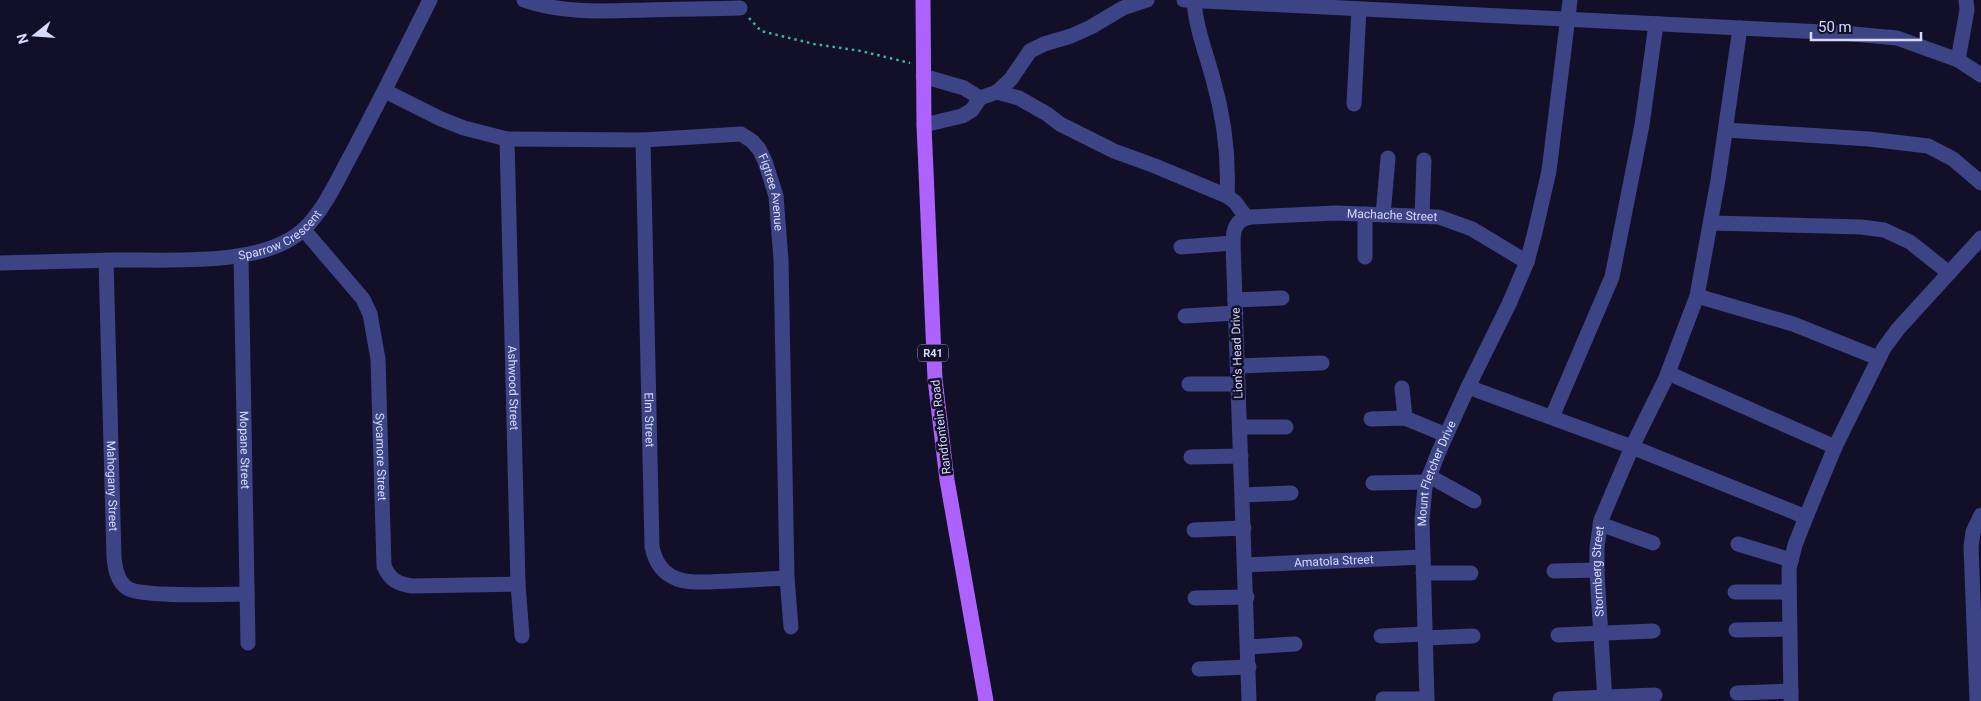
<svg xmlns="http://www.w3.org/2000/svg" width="1981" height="701" font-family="Roboto,sans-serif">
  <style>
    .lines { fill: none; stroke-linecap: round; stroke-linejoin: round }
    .path { stroke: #32b99e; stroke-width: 2.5; stroke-dasharray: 2.5 4; stroke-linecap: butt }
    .minor { stroke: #3c4486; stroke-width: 15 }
    .major { stroke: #ad61fd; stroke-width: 15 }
    .labels { text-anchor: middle; stroke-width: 5; stroke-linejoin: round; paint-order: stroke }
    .shield { fill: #111028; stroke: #9c9dbe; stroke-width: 1 }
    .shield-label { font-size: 11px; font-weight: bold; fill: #d8d9fe }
    .street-label { font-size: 12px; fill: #d8d9fe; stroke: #111028 }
  </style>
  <rect width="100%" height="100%" fill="#111028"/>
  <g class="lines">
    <!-- path -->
    <path class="path" d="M749 18 761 31 814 44 861 51 910 63"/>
    <!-- minor -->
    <g class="minor">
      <path d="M524 0C563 14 606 11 647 10 678 9 709 9 740 8"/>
      <path d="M1184 0 1842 33 1897 38 1958 60 1981 75"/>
      <path d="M1194 1C1196 28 1206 53 1213 79 1224 117 1229 156 1227 196"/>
      <path d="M1958 60 1967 10 1966 0"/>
      <path d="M923 76 964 88 980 98"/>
      <path id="s1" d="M385 91 441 119 464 128 507 139 643 140 741 134 752 141 759 149 765 161 776 196 781 260 787 578 791 627"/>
      <path d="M997 92 1011 79 1030 51 1044 44 1071 36 1091 27 1123 8 1147 0"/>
      <path d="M1354 104 1359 9"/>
      <path d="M924 125 962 116 972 110 980 98 997 92 1019 98 1047 114 1060 124 1114 151 1155 166 1227 196 1235 202 1246 217"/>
      <path d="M1726 130 1869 139 1928 146 1953 159 1981 183"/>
      <path id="s2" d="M507 139 518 584 522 636"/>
      <path id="s3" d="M643 140 652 547C661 589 696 582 730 581 749 580 768 579 787 578"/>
      <path d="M1365 214V257"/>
      <path d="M1383 215 1388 158"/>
      <path d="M1422 216 1424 160"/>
      <path d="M1711 223 1861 227 1884 230 1910 242 1949 273"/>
      <path id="s4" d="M304 230 363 299 370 314 378 359 384 566C390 580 398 584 412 586L518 584"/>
      <path d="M1181 247 1233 243"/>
      <path id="s5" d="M241 256 248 643"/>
      <path id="s6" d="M106 260 114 557C115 568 117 581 127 588 142 598 225 594 247 594"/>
      <path id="s7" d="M0 263C38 262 76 261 114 260 167 259 263 268 304 229 325 209 337 180 351 155 378 104 404 52 430 0"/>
      <path d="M1697 296 1793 324 1878 358"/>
      <path d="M1235 300 1282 298"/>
      <path d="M1185 316 1236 313"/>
      <path d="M1238 366 1322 363"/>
      <path d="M1668 373 1835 447"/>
      <path d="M1189 384H1238"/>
      <path d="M1468 387 1632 447 1806 517"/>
      <path d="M1402 388 1405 418"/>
      <path d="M1552 417 1612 277 1642 125 1656 24"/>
      <path d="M1371 419 1405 418 1446 435"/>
      <path d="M1240 427H1286"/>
      <path d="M1191 457 1241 456"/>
      <path d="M1429 476 1474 501"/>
      <path d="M1373 483 1427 482"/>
      <path d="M1243 495 1291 493"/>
      <path d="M1600 524 1653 543"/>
      <path d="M1194 530 1244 528"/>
      <path d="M1738 544 1791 560"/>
      <path id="s8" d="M1245 565 1423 557"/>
      <path d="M1554 571 1597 570"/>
      <path d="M1423 573H1471"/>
      <path d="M1735 592H1788"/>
      <path d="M1195 598 1247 597"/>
      <path d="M1736 630 1789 629"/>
      <path d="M1558 635 1653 631"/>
      <path d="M1381 636 1425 634"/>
      <path d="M1425 638 1473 636"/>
      <path d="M1248 647 1295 644"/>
      <path d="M1199 669 1249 667"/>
      <path d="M1737 693 1791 691"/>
      <path d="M1383 699H1427"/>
      <path d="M1560 699 1655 695"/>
      <path id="s9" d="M1249 701 1233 243C1233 229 1236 219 1251 217L1336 213 1439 217 1472 229 1527 262"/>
      <path id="s10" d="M1427 701 1422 520 1425 487 1439 451 1468 387 1509 304 1527 262 1535 232 1549 171 1570 0"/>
      <path id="s11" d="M1605 701 1597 573V547L1601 520 1632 447 1666 378 1697 296 1718 180 1740 28"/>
      <path d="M1791 701 1789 569 1795 545 1806 517 1835 447 1884 348 1898 329 1981 238"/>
      <path d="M1977 701 1971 547 1973 532 1981 515"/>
    </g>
    <!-- major -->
    <path class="major" d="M923 0 924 125 935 379 947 480 986 701"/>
  </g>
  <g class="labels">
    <!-- shield labels -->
    <rect class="shield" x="918" y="344.5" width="30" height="17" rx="4"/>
    <g class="shield-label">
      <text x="933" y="357">R41</text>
    </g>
    <!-- street labels -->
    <g class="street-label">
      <text dy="4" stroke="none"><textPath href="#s1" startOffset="435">Figtree Avenue</textPath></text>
      <text dy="4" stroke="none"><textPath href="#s9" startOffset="635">Machache Street</textPath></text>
      <text dy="4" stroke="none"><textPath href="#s7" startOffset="286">Sparrow Crescent</textPath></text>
      <text transform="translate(1237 353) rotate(-92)" y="4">Lion's Head Drive</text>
      <text dy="4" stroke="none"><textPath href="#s2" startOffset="249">Ashwood Street</textPath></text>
      <text dy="4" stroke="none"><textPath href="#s3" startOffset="280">Elm Street</textPath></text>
      <text transform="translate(941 427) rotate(-97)" y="4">Randfontein Road</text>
      <text dy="4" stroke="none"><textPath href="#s5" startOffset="194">Mopane Street</textPath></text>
      <text dy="4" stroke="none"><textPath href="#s4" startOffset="251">Sycamore Street</textPath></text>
      <text dy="4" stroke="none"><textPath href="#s10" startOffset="230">Mount Fletcher Drive</textPath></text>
      <text dy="4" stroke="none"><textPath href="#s6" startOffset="226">Mahogany Street</textPath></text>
      <text dy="4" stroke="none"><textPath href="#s8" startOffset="89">Amatola Street</textPath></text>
      <text dy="4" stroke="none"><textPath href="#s11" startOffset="130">Stormberg Street</textPath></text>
    </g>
  </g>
  <!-- north arrow -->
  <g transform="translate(35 35) rotate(253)" stroke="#111028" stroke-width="4" paint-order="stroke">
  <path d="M0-4L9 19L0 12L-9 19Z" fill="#d8d9fe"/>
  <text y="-8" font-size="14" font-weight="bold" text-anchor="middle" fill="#d8d9fe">N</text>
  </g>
  <!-- scale -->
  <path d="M1811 32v8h110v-8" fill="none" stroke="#d8d9fe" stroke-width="2.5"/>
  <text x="1818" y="32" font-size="15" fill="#d8d9fe" stroke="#111028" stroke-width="4" paint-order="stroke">50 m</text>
</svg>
